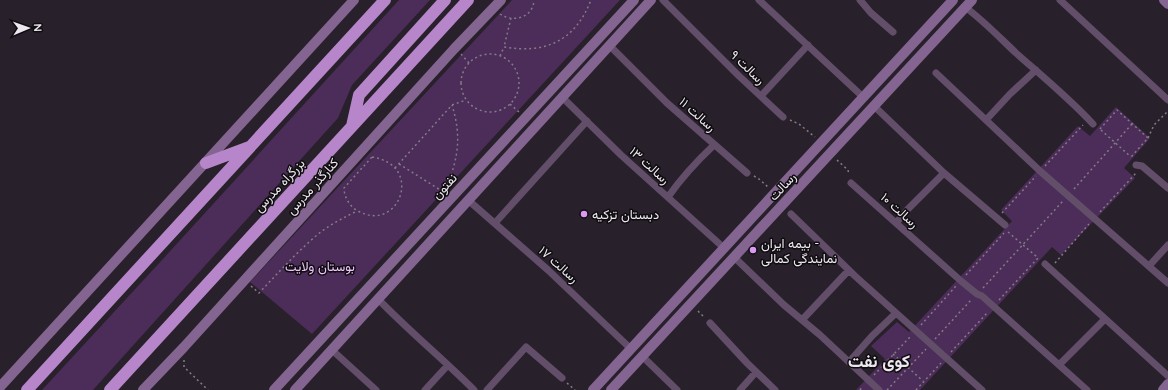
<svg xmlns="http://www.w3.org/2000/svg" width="1168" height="390" font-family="Quicksand,Vazirmatn,sans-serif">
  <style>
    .green { fill: #4c2c58 }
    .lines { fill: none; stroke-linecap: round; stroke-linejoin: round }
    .path { stroke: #827c85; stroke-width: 1.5; stroke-dasharray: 2 3; stroke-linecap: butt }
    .street { stroke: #624e69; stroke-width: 7 }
    .secondary { stroke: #846490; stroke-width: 10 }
    .highway { stroke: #b785c9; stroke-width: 12 }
    .poi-dot { fill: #dc99f4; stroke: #0f0c10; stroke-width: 1.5 }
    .labels { text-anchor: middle; stroke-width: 3; stroke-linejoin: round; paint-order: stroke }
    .street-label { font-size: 13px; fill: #ede8ef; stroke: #0f0c10 }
    .poi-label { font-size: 13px; fill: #ede8ef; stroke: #0f0c10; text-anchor: start }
    .park-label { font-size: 13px; fill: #eec6fd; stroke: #0f0c10 }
    .district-label { font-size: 17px; font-weight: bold; fill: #ede8ef; stroke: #0f0c10 }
  </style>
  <rect width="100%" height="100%" fill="#28212b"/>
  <!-- green -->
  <path class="green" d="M399 0H430L352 85 338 118 93 390H42L162 260Z
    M512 0H620L312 334 250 282Z
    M1116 107 1150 138 1124 168 1135 178 1061 255 1052 247 920 390H856L885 359 871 346 897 322 909 332 1012 221 1001 210 1078 126 1090 136Z"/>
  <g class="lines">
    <!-- path -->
    <path class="path" d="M500 14C513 23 533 18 534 0
      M511 18 504 47C546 54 575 41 591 0
      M461 54 469 63
      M461 83a29 29 0 1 1 58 0a29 29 0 1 1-58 0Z
      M500 56 504 47
      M510 104 519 112
      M790 120 799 124 815 137
      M1100 129 1117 110 1148 138 1131 157
      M1101 130 1131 157
      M1148 138 1154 125 1168 111
      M372 157C425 165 399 234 358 211 350 207 344 197 344 188Z
      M837 160 848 170 849 175
      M399 164 445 193
      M1045 166 1083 125
      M395 168 452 105 466 100
      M754 176 759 179 768 187
      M446 189C458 158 462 138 452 105
      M1074 189 1132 124
      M1100 212 1137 172
      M1002 213 1036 176
      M1008 232 1037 257
      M1055 263 1089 224
      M966 275 1004 233
      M251 286 259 293C278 273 296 253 317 235 329 225 343 218 357 211
      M983 288 1063 201
      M999 300 1038 258
      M698 311 705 318
      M921 325 956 286
      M935 339 972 299
      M951 352 988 312
      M893 354 923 381
      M184 360V367L208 390
      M874 375 910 337
      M567 383 575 390
      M860 390 863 386
      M887 390 926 349
      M916 390 941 363"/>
    <!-- street -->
    <path class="street" d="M663 0 739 76 783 117
      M759 0 863 97
      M860 0 871 13 893 32
      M1060 0 1168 100
      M965 7C984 21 999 37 1016 53 1042 76 1069 98 1093 124
      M610 46 667 103 747 173
      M936 73 1040 171 1168 283
      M761 96 808 45
      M562 97 621 155 724 248
      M874 106 944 173 1005 225
      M986 120 1010 94 1036 70
      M1136 165 1142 166 1168 188
      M851 183 961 281 977 294 982 296 1087 390
      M668 197C682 177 697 161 714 145
      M468 200 548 270 631 349
      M791 214 855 276 982 390
      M495 223 587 121
      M896 223 908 209 944 173
      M734 257 784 305 820 335 879 390
      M1045 264 1168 376
      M1149 266 1168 245
      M378 299C409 331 443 359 474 390
      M802 320 849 270
      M710 323 747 363 775 390
      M332 350 376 390
      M642 356 677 390
      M849 362 872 336 896 313
      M1059 365 1105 319
      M425 390 448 365
      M487 390 526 347 562 378
      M740 390 756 372"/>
    <!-- secondary -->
    <path class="secondary" d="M1164 0 1168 4
      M0 387 354 0
      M143 390 184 347 454 49 501 0
      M274 390 634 0
      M295 390 651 0
      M593 390 953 0
      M611 390 972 0
      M1163 390 1168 384"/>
    <!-- highway -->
    <path class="highway" d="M352 126 359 95 445 0
      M206 163 249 147
      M27 390 385 0
      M110 390 468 0"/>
  </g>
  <!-- markers -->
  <g class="poi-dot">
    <circle cx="584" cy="214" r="4"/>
    <circle cx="753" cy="250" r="4"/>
  </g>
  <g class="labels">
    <!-- street labels -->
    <g class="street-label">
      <text transform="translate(748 67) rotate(44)" y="5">رسالت ۹</text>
      <text transform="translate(698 114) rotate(42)" y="5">رسالت ۱۱</text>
      <text transform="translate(650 165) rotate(42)" y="5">رسالت ۱۳</text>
      <text transform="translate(279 185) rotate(-47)" y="5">بزرگراه مدرس</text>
      <text transform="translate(312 186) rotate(-48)" y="5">کنارگذر مدرس</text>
      <text transform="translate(444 186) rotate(-47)" y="5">نفتون</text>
      <text transform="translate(782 186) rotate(-47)" y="5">رسالت</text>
      <text transform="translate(900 210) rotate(42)" y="5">رسالت ۱۰</text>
      <text transform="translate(559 264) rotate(42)" y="5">رسالت ۱۷</text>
    </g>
    <!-- poi labels -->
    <g class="poi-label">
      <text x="592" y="219">دبستان تزکیه</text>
      <text x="761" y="248">بیمه ایران -<tspan x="761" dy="15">نمایندگى کمالى</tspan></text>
    </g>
    <!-- park labels -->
    <g class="park-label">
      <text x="320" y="271">بوستان ولایت</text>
    </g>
    <!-- district labels -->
    <g class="district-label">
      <text x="879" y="367">کوی نفت</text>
    </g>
  </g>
  <!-- north arrow -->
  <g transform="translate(28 28) rotate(88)" stroke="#0f0c10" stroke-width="3" paint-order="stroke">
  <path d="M0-3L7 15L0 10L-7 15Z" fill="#ede8ef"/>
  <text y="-6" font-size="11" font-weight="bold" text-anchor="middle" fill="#ede8ef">N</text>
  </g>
</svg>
